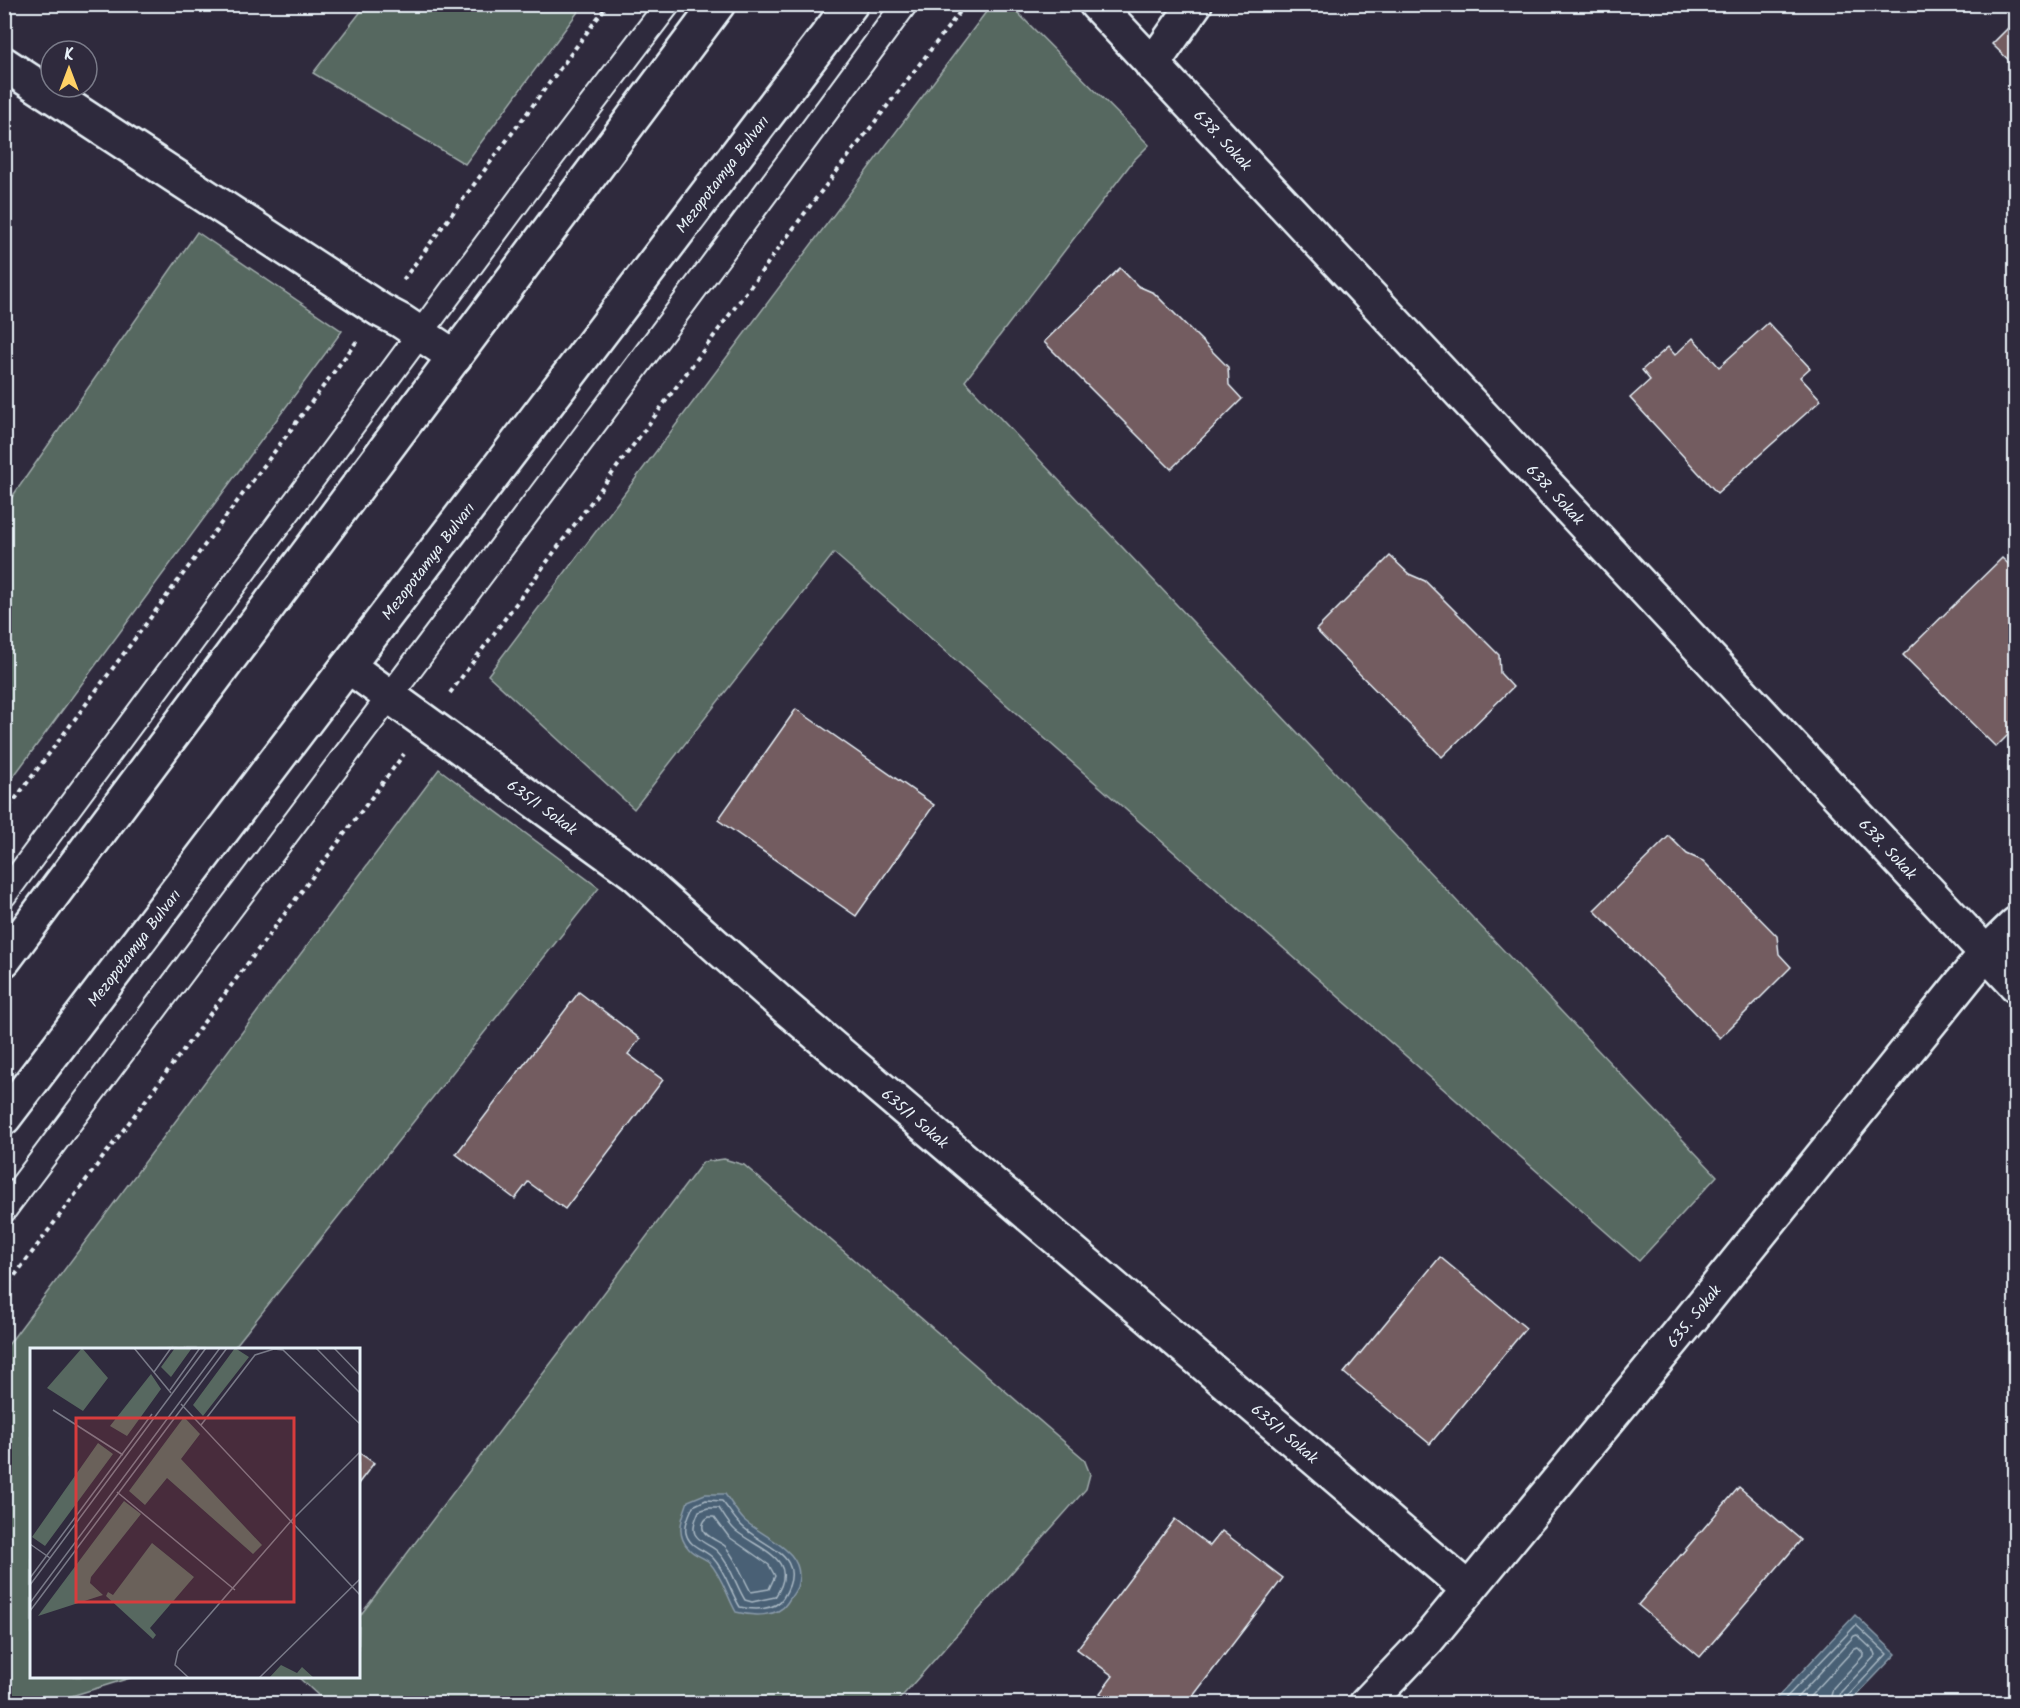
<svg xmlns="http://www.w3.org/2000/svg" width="2020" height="1708" font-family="Kalam,sans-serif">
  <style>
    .green { fill: #576860; stroke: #a0acac; stroke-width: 1.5 }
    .water { fill: #496074; stroke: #899aa9; stroke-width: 1.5 }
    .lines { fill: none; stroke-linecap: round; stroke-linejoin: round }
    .shore { stroke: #a8b7c3; stroke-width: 1.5 }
    .building { fill: #735c61; stroke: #e8f1f8; stroke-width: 1.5 }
    .service-casing { stroke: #e8f1f8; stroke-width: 28 }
    .minor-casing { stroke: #e8f1f8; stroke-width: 38 }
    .primary-casing { stroke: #e8f1f8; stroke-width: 38 }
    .path { stroke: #e8f1f8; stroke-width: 4; stroke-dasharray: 4.5 4.5; stroke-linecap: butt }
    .service { stroke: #2f2a3d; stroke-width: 24 }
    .minor { stroke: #2f2a3d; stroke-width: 33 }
    .primary { stroke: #2f2a3d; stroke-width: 33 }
    .labels { text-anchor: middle; stroke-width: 6; stroke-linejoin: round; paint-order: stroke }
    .street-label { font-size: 16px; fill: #e8f1f8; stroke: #2f2a3d }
    .inset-road { fill: none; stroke: #797a88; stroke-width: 1.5 }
    .view { fill: #d83c3d; fill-opacity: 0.15; stroke: #d83c3d; stroke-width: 3 }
    .inset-edge { fill: none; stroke: #e8f1f8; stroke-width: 3 }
  </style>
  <rect width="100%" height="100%" fill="#2f2a3d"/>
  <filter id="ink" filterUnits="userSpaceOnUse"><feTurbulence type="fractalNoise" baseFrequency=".0167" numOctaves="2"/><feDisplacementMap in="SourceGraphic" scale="12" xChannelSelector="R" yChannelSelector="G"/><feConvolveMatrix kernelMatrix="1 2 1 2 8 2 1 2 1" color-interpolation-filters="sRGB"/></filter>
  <g filter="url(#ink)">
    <!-- green -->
    <path class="green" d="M992 4 1010 5 1149 145 1133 161 965 381 1717 1176 1639 1261 834 553 634 809 488 675Z
      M366 5V4L583 5 465 164 313 73Z
      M197 232 342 331 5 788V507Z
      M439 769 599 888 233 1349 32 1350V1676L133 1677 49 1703H5V1349Z
      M724 1159 744 1165 1084 1459 1090 1474 1086 1489 896 1703 328 1704 298 1677 358 1676 359 1617 703 1162Z"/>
    <!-- water -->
    <path class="water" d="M705 1494H725C731 1502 737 1513 744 1520 764 1538 809 1551 797 1587 795 1592 790 1598 787 1603 778 1618 751 1616 736 1612 727 1596 722 1576 709 1562 703 1557 694 1555 689 1549 675 1534 682 1518 688 1501Z
      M1855 1615 1896 1654 1849 1703H1777L1774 1701Z"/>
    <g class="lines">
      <!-- shore -->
      <path class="shore" d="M706 1500 722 1501C728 1508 733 1517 739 1523 762 1549 811 1553 783 1598 775 1611 753 1610 740 1607 730 1591 726 1572 713 1558 704 1549 689 1547 686 1533 684 1524 690 1513 693 1506Z
        M708 1508H719C724 1516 729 1525 736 1531 761 1551 801 1559 775 1597L752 1602 745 1600C735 1584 731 1565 717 1551 710 1545 700 1543 695 1534 692 1527 696 1518 699 1511Z
        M709 1517H714L729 1537 769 1565 775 1576 769 1589 751 1592C742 1576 737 1560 725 1546 719 1541 705 1537 703 1529 702 1523 705 1519 709 1517Z
        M1780 1704 1856 1625 1887 1654 1847 1697 1845 1704
        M1791 1704 1854 1636 1857 1635 1875 1652 1876 1655 1841 1692 1838 1704
        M1803 1704 1854 1649 1858 1648 1863 1653V1656L1833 1688 1829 1704"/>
    </g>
    <!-- building -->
    <path class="building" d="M2016 8V67L1992 44 2015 21 2009 15Z
      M1120 268 1138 286 1154 293 1228 367 1229 385 1242 399 1171 469 1044 342Z
      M1768 323 1810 368 1800 377 1821 400 1717 493 1630 398 1650 380 1642 370 1668 347 1675 355 1693 338 1719 367Z
      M1390 556 1409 574 1425 581 1499 655 1500 673 1513 687 1442 757 1316 630Z
      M2002 558 2016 571V727L1996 747 1903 655Z
      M796 709 934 805 856 916 718 820Z
      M1669 836 1687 854 1703 861 1777 936 1779 954 1791 967 1720 1038 1594 910Z
      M579 992 640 1039 628 1054 663 1080 565 1209 528 1182 515 1199 456 1154Z
      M1440 1257 1526 1328 1430 1444 1344 1373Z
      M358 1452 374 1463 358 1484Z
      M1739 1487 1801 1540 1700 1657 1638 1605Z
      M1175 1519 1210 1546 1222 1531 1283 1578 1187 1704H1114L1100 1693 1113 1676 1077 1649Z"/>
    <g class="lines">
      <!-- service casing -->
      <g class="service-casing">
        <path id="service" d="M4 895 531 184 668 4
          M4 1210C305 808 608 409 905 4"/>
      </g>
      <!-- minor casing -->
      <g class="minor-casing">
        <g id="minor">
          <path id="s1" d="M1096 4 2016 985"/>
          <path d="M4 64 380 310 401 321 455 357"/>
          <path d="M1152 65 1195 4"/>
          <path id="s2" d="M348 666 634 873 784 1006 1468 1589"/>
          <path id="s3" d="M1366 1704 1428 1639 1690 1320 1986 953 2016 924"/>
        </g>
      </g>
      <!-- primary casing -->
      <g class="primary-casing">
        <g id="primary">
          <path d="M4 960 718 4"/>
          <path id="s4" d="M4 1118 851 4"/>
        </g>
      </g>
      <!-- path -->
      <path class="path" d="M403 280 608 4
        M450 693 810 206 966 4
        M4 814 357 341
        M4 1290 404 754"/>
      <!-- service -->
      <use href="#service" class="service"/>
      <!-- minor -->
      <use href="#minor" class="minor"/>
      <!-- primary -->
      <use href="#primary" class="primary"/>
    </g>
  </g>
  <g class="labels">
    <!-- street labels -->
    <g class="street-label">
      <text dy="6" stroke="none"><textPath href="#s1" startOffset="186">638. Sokak</textPath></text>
      <text dy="6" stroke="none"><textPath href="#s4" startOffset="1186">Mezopotamya Bulvarı</textPath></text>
      <text dy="6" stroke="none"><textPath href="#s1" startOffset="672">638. Sokak</textPath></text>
      <text dy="6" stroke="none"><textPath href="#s4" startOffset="700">Mezopotamya Bulvarı</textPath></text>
      <text dy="6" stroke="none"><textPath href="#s2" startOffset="240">635/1 Sokak</textPath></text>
      <text dy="6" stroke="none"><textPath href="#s1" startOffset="1158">638. Sokak</textPath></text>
      <text dy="6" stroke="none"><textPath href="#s4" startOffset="214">Mezopotamya Bulvarı</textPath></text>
      <text dy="6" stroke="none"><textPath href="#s2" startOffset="726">635/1 Sokak</textPath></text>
      <text dy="6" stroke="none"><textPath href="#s3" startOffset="508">635. Sokak</textPath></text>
      <text dy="6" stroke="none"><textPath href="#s2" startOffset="1212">635/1 Sokak</textPath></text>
    </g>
  </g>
  <!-- overview -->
  <g transform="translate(30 1348)">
    <rect width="330" height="330" fill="#2f2a3d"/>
    <path d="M52 0 78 30 53 63 17 40ZM145 0H162L141 29 131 19ZM205 0 219 9 173 68 163 57ZM121 26 131 41 97 88 80 78ZM154 69 170 86 151 111 232 197 223 206 137 130 115 157 99 143ZM68 95 83 106 15 198 2 189ZM94 153 111 166 61 229 60 235 73 247 8 268ZM122 195 164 229 120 280 126 287 123 291 76 248 78 244 83 247ZM251 317 267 325 272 319 284 330H239Z" fill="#576860"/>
    <path class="inset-road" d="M104 0 141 45M286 0 330 45M304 0 330 27M124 24 141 0M140 42 170 0M151 56 330 247M23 62 93 107M171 77 225 7 244 1 253 2 330 76M87 144 205 242M0 196 20 210M0 230 122 66M0 237 176 0M0 255 190 0M0 263 197 0M159 330 145 317 148 303 261 173 330 104M229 330 330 231"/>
    <path class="view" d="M46 70H264V254H46Z"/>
    <rect width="330" height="330" class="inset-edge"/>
  </g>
  <!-- margin -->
  <rect width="2020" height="1708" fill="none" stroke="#2f2a3d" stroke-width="24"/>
  <rect x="12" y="12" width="1996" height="1684" fill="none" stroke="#e8f1f8" stroke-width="2" filter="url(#ink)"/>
  <!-- north arrow -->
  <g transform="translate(69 69)"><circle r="28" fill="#2f2a3d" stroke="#797a88" stroke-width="1.5"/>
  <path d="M0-4.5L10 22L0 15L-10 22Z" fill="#ffd166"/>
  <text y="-9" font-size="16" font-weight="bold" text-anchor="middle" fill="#e8f1f8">K</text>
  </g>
</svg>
